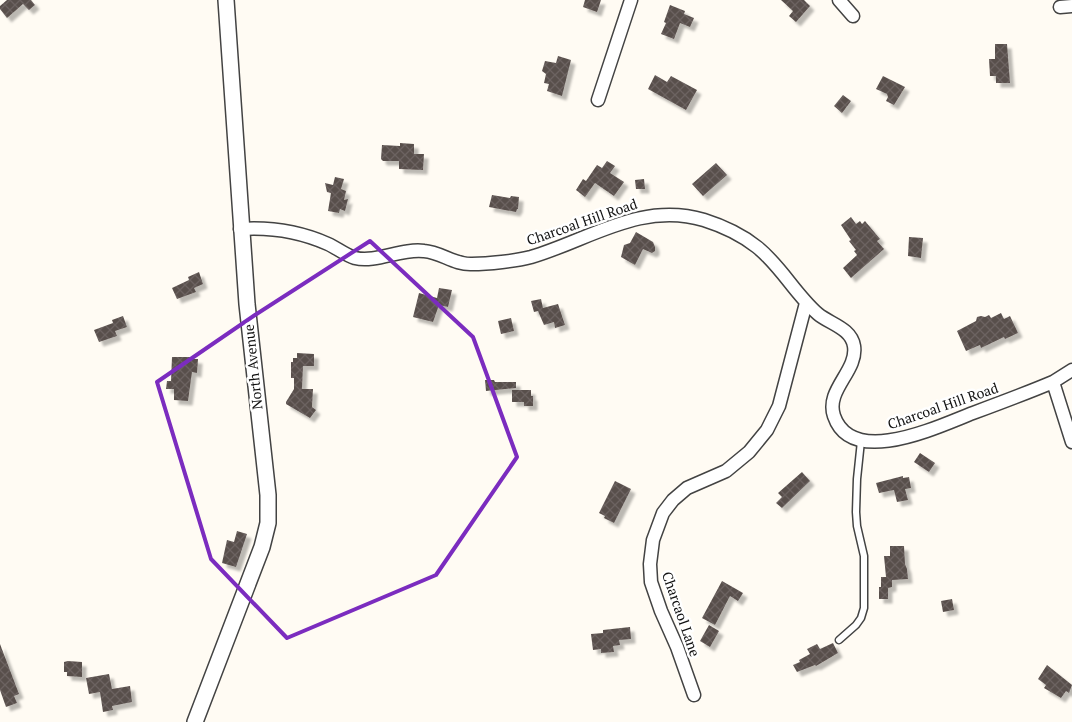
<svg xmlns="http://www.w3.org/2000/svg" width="1072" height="722" font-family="'PT Serif',serif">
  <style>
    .building { fill: url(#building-cross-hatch); filter: url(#shadow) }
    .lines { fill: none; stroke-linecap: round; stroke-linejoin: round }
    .service-casing { stroke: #434343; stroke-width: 9 }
    .minor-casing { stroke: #434343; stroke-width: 15 }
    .tertiary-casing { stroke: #434343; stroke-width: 18 }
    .service { stroke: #fff; stroke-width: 6 }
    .minor { stroke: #fff; stroke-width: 12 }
    .tertiary { stroke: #fff; stroke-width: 15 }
    .marked { fill: none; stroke: #7b2cbf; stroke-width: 4; stroke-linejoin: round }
    .labels { text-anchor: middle; stroke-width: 5; stroke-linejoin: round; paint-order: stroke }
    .street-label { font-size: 14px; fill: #101010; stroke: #fff }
  </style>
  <defs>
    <pattern id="building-cross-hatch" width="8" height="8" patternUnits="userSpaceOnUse" patternTransform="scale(1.25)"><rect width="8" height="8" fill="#594f4c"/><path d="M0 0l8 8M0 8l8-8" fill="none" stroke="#6c6461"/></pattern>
    <filter id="shadow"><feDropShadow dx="4.5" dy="4.5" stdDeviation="1" flood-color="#0004"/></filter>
  </defs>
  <rect width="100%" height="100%" fill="#fffbf3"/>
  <!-- building -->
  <path class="building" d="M7 0H31L35 5 29 10 23 4 7 18 0 9V6Z
    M585 0H601L597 12 583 7Z
    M781 0H804L810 6 796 22 789 16 793 11Z
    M670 5 685 11 684 14 694 18 690 27 680 23 674 39 661 34 666 23 664 22Z
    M995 44H1007L1010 83H996V76H990L989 59H995Z
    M558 56 571 60 562 96 547 91 549 84 544 83 546 74 542 71 545 61 556 63Z
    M655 75 667 82 671 76 697 90 686 110 648 89Z
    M883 76 905 87 894 105 886 101 888 97 887 94 876 89Z
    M843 95 851 101 842 113 834 106Z
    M400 143 414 144V154H424L423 170 399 169V161H383L381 159 382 145 400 146Z
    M607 161 615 166 610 173 624 182 614 196 595 183 585 197 576 190 583 179 586 181 597 165 602 168Z
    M716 163 727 175 703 196 692 184Z
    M335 177 344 179 341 189 346 191 344 200 348 199 345 211 340 209 339 213 328 211 331 193 327 192 325 183 333 185Z
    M644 179 645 189H636L635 180Z
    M492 195 510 198 511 196 519 197 518 209H517L516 212 489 207Z
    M851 217 856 224 860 221 862 224 865 221 880 239 877 241 884 249 851 278 843 268 857 255 854 251 856 250 849 241 851 240 841 225Z
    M636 232 653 242 655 247V251L652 253 643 249 635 265 621 257 624 245 630 243Z
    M909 237 923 238 921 258 908 256Z
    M199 272 203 284 194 288 196 292 177 299 172 288 189 280 188 277Z
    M439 288 452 290 448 307 439 305 433 322 413 317 419 293 437 298Z
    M541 299 543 308 558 304 565 325 555 328 554 322 544 325 538 311 534 312 531 301Z
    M1001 313 1004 319 1010 316 1018 333 1005 339 1004 337 981 348 980 345 966 351 957 331 976 321 977 317 981 316 985 317 989 315 991 318Z
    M123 316 127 327 115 331 117 336 99 342 94 330 113 323 112 320Z
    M511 318 514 331 501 334 498 321Z
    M297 353 314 354V366H303L302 389H313L312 407 316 410 310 418 286 404V402L294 389V378H291V362H293V358H297Z
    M172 357H193V359H198L197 373 192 372 188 401 174 400V389H166L167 381H171Z
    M485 380H494L495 382H516V388L486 391Z
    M512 390H531V396H533V406H524V402H512Z
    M920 453 935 463 929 472 914 462Z
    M802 472 810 481 782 508 776 503 782 497 778 493Z
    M903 476V478L909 477 911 488 905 489 908 500 897 502 894 490 879 493 876 483Z
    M615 481 631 489 614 523 604 518 605 516 599 513Z
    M237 531 247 534 236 567 222 563 227 540 234 542Z
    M890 546H904L905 564 907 569 908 579 892 580V587L888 588V599H879V587H881V577H886L884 556H890Z
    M722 581 743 593 738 601 730 596 715 625 702 618Z
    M952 599 954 610 943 612 941 601Z
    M709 625 719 631 710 647 700 641Z
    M630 627 631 639 619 640 620 645 613 646 614 652 601 653V649L593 650 591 634 603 633V630Z
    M833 643 838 653 816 666 815 665 797 672 793 665 800 662 799 660 810 654 807 649 817 644 820 649Z
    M0 644 19 694 14 696 17 703 6 707 0 690Z
    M68 661 82 662V677L67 676V672H64V662Z
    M1047 665 1072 685 1069 693 1066 691 1061 698 1044 688 1046 685 1038 679Z
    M109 674 112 689 130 686 132 702 112 706 113 710 103 712 100 692 89 694 86 678Z"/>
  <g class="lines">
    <!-- service casing -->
    <g class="service-casing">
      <path id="service" d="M839 640 856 625 861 618 864 608V556L857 526 856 512 857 479 861 441"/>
    </g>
    <!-- minor casing -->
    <g class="minor-casing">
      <path id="minor" d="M839 0 853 16
        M1060 7 1072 6
        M598 100 631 0
        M240 229C270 227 301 232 328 244 337 248 345 255 355 258 376 263 402 248 424 251 441 252 454 265 472 264 488 264 516 261 531 257 589 240 641 201 704 220 723 226 742 235 757 247 781 266 795 294 818 314 830 324 851 328 854 346 858 371 825 390 834 416 852 469 941 425 973 413 1000 403 1027 393 1053 382L1072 370
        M1053 382 1072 442
        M694 695 677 647 661 611 651 582 650 564 653 540 663 513 673 500 687 488 726 471 749 452 767 430 779 406 806 303"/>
    </g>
    <!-- tertiary casing -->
    <g class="tertiary-casing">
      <path id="tertiary" d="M195 722 262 547 268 523V495L247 304 226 0"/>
    </g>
    <!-- service -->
    <use href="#service" class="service"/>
    <!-- minor -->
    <use href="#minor" class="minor"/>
    <!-- tertiary -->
    <use href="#tertiary" class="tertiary"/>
  </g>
  <!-- marked area -->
  <path class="marked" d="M370 241 473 337 517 457 436 575 287 638 211 559 157 382 255 315Z"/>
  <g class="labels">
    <!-- street labels -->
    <g class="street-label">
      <text transform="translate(582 222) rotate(-19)" y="5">Charcoal Hill Road</text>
      <text transform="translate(253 367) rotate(-96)" y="5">North Avenue</text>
      <text transform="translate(943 406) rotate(-19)" y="5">Charcoal Hill Road</text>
      <text transform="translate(681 614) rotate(71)" y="5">Charcaol Lane</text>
    </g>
  </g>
</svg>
